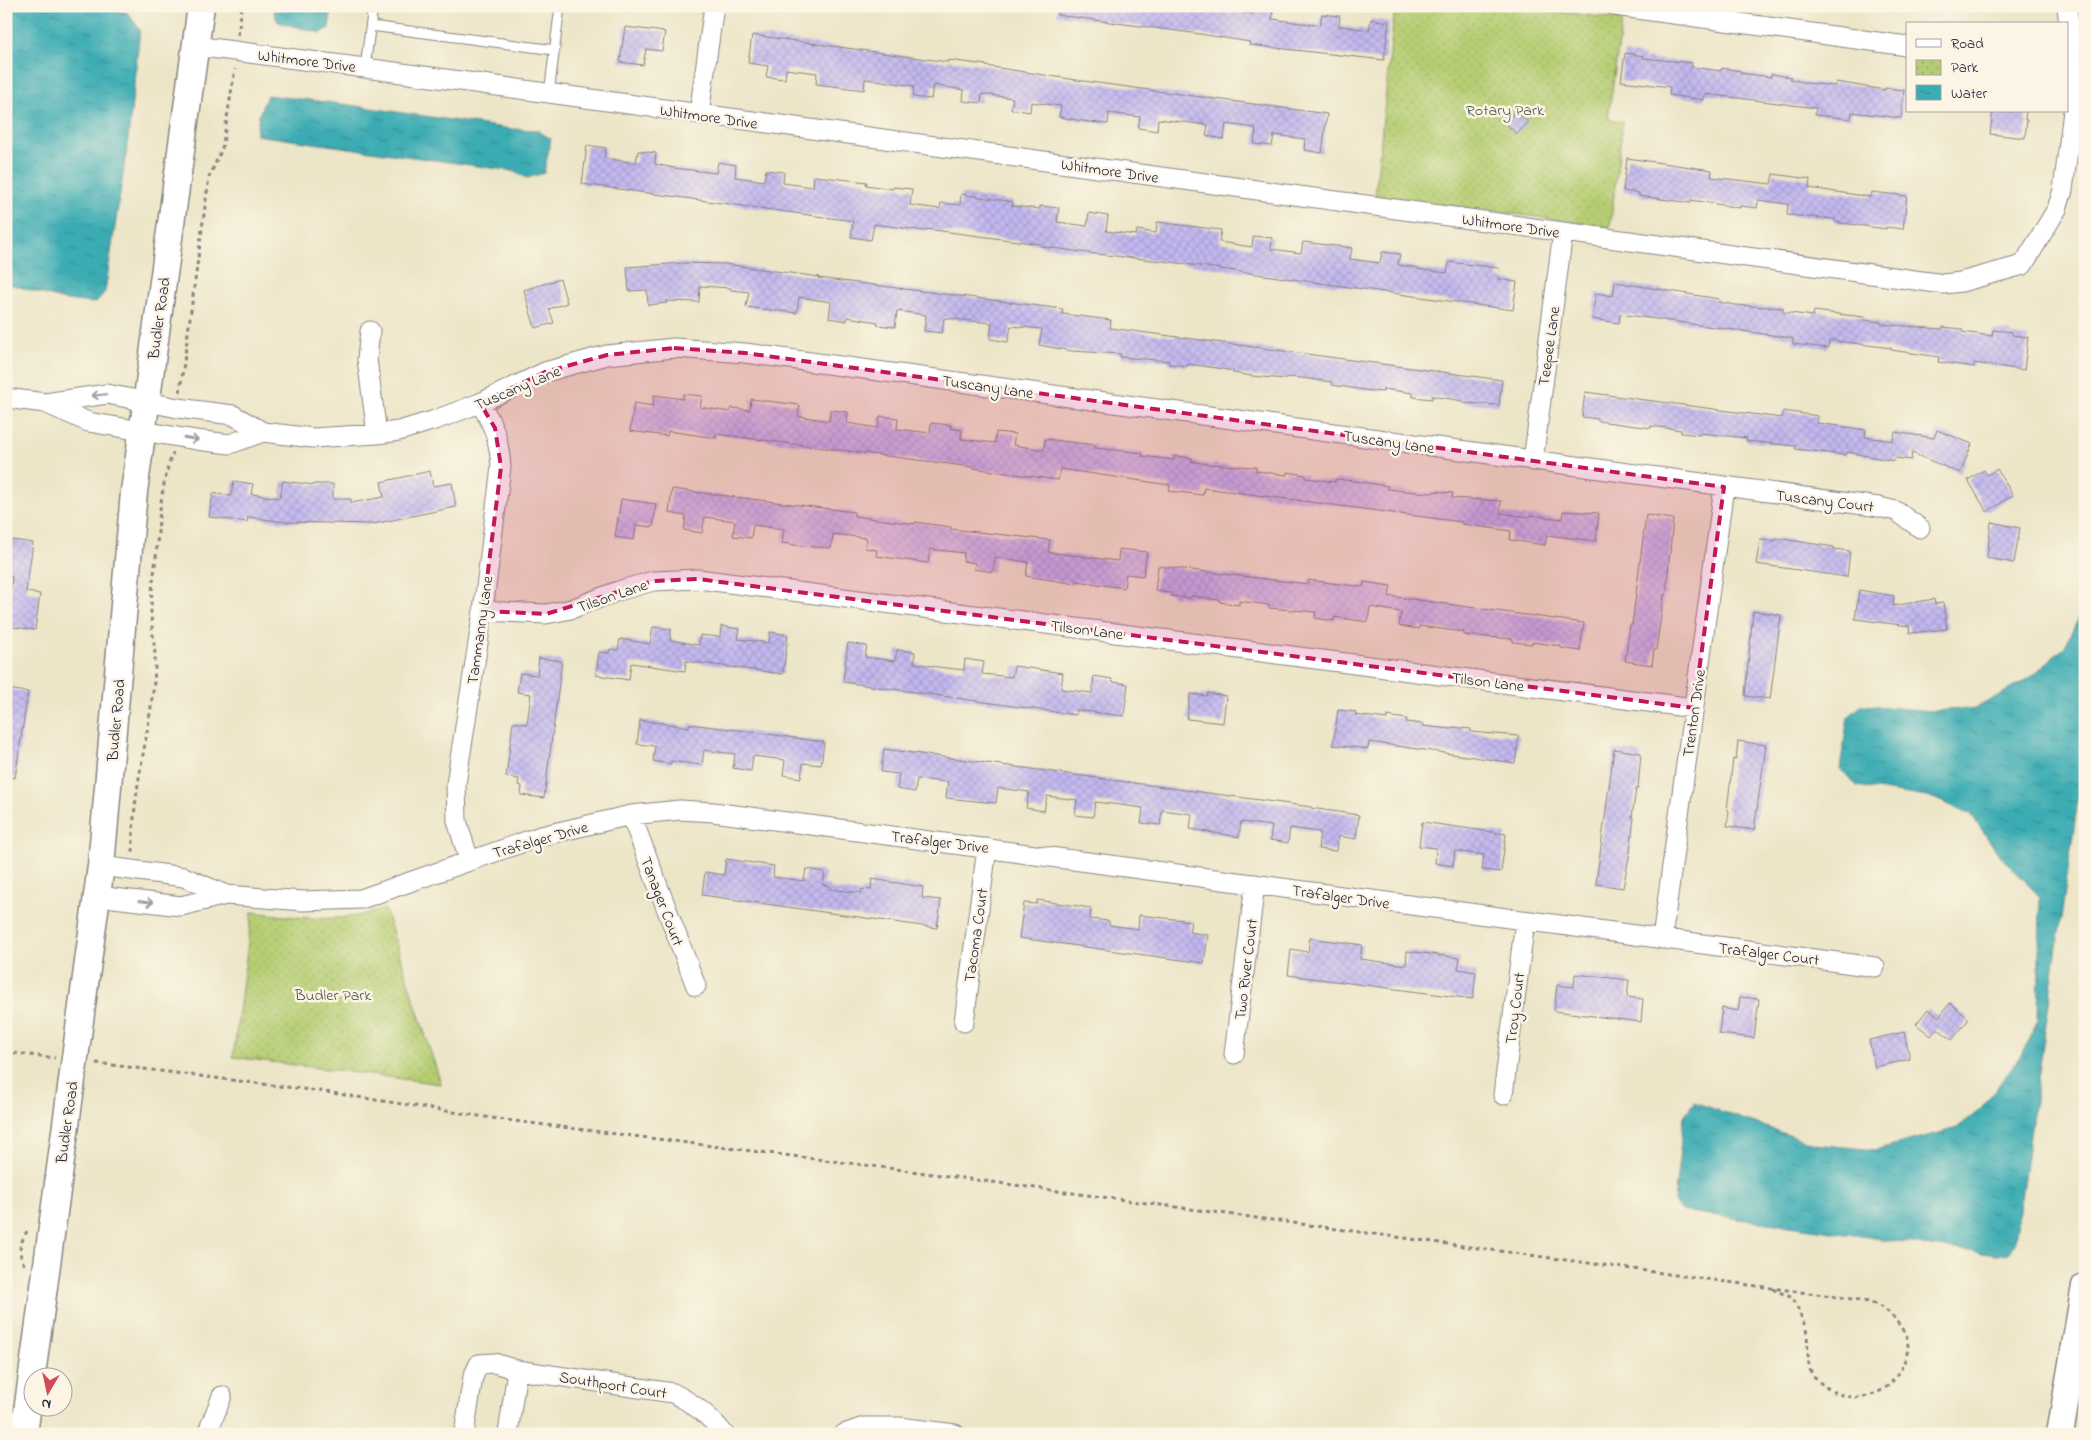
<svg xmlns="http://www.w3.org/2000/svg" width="2091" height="1440" font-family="'Indie Flower',sans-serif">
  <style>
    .park { fill: url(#park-dots); stroke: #6c7856 }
    .water { fill: url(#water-ripples); stroke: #2e6777 }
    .building { fill: url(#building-cross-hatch) }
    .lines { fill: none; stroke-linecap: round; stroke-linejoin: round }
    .lane-casing { stroke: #878481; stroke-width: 11 }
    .street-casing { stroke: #878481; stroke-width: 21 }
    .secondary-casing { stroke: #878481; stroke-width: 29 }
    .path { stroke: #878481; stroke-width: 3; stroke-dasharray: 4 4; stroke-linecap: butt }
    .lane { stroke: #fff; stroke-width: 9 }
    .street { stroke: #fff; stroke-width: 19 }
    .secondary { stroke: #fff; stroke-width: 26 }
    .oneway { stroke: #9c9ca7 }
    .marked { fill: #c2185b; fill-opacity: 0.2; stroke: #c2185b; stroke-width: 4; stroke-dasharray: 10 6; stroke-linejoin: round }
    .labels { text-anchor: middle; stroke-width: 5; stroke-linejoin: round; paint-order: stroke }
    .street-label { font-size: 16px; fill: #22223b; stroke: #fcf5e5 }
    .park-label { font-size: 16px; fill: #4e554c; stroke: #fcf5e5 }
  </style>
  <defs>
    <pattern id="park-dots" width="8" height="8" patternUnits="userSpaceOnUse" patternTransform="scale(1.25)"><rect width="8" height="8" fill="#b5cd72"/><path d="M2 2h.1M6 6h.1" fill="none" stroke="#9bb064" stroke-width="1.8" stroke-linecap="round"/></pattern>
    <pattern id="water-ripples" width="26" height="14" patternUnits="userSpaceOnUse" patternTransform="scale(1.25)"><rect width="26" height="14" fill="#3aacb3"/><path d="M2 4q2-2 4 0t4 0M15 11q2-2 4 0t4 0" fill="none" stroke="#308c93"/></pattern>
    <pattern id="building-cross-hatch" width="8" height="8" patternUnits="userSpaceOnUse" patternTransform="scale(1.25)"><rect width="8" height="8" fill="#c3b8ef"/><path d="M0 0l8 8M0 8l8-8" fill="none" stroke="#a79ece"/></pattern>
  </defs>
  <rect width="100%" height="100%" fill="#fcf5e5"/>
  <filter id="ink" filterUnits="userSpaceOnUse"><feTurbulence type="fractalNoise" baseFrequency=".02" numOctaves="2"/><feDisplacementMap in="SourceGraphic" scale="10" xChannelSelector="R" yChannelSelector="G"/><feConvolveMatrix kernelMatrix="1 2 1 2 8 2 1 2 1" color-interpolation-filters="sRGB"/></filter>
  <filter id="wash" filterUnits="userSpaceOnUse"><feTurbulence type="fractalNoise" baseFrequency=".0096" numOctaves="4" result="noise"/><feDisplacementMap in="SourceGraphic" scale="20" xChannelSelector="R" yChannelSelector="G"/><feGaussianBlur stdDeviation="1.12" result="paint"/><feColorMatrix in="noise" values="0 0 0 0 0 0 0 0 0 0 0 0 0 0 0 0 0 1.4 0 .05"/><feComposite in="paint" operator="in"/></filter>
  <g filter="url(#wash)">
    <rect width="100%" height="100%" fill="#ece5c7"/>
    <!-- park -->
    <path class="park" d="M1395 6H1518L1622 20 1608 119 1623 122 1610 227 1375 195Z
      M385 909 441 1084 233 1057 252 912C302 918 335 924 385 909Z"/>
    <!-- water -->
    <path class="water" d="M6 6H74L127 12 140 30 127 148 105 292 95 303 64 300 6 283Z
      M275 6H332L329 28 321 33 278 22 274 12Z
      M267 95 350 105 511 129 537 130 551 139 544 173 527 178 513 171 256 135 259 115Z
      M2085 605V751L2015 1240 2009 1253 1997 1255 1682 1211 1674 1202 1684 1116 1694 1102 1814 1144 1875 1150 1957 1128 1981 1109 2026 1048 2038 1019 2040 897 2000 856 1971 814 1933 798 1857 786 1840 768 1848 717 1862 705 1933 711 1976 708 2028 679 2064 648Z"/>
    <g id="blocks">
      <!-- building -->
      <path class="building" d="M1058 6H1222V10L1253 14 1254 6H1259L1273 8 1272 19 1301 23 1320 25 1322 14 1340 16 1339 26 1369 30 1371 19 1389 22 1384 60 1249 45 1250 42 1200 34 1057 15Z
        M625 27 665 32 662 51 646 49 643 65 620 62Z
        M752 35 948 62V60L986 65V66L1083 81 1327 114 1322 153 1304 150 1305 139 1274 135 1272 146 1254 144 1256 128 1226 124 1224 139 1206 136 1208 125 1158 119 1157 131 1138 128 1140 117 1109 113 1108 124 1089 122 1059 117 1061 106 1031 102 1030 112 1011 109 1013 98 982 94 981 103 963 101 964 90 933 85 931 99 913 97 914 86 882 81 865 79 864 90 816 84 817 73 786 69 785 79 766 77 768 66 748 63Z
        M1625 53 1644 56 1643 58 1692 63 1691 67 1721 71 1722 68 1741 71 1740 73 1771 77V74L1791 77 1790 79 1807 83 1836 86V82L1885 90V88L1904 90 1901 118 1852 112 1851 119 1815 115 1816 108 1754 100 1705 94 1704 100 1669 95 1670 87 1621 81Z
        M1515 111 1528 122 1517 134 1505 123Z
        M1993 111H2026L2025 120H2027L2025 138 1990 134Z
        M587 145 606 148 604 158 636 163 638 151 656 153 655 164 674 168 716 173 718 162 736 165 735 177 764 181 766 170 784 172 783 183 813 187 814 176 867 182 866 185 893 189V187L912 189 910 205 940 209 941 203 960 205 961 194 1013 202 1012 206 1040 209V206L1059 208 1057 222 1087 226 1089 213 1108 216 1106 231 1136 235 1137 230 1156 233 1157 222 1221 230 1219 242 1252 247 1253 236 1272 238 1271 249 1301 253 1303 242 1352 248 1350 259 1380 263 1382 252 1400 254 1398 265 1418 268 1417 269 1447 273 1449 262 1499 268 1498 279 1517 282 1513 310 1171 262 1088 253 1040 246V244L926 229V231L874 224 871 240 851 237 853 221 582 184Z
        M1627 158 1712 170 1711 177 1771 184 1773 174 1810 179 1809 188 1871 197 1872 192 1907 196 1903 229 1886 227V229L1835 222V219L1787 215 1788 204 1758 200 1757 208 1740 206V208L1691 200V203L1639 196V193L1623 191Z
        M683 263 725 264 819 277 818 278 1063 309 1062 314 1111 320 1110 328 1502 380 1499 405 1463 403V401L1432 396V399L1413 397V393L1383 389V392L1364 390 1332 385V382L1302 378 1286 377 1285 379 1252 376 1233 373V371L1217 368 1188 364V366L1169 364V361L1120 357 1121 354 1072 351 1039 345 1042 329 1011 326 1008 342 990 339 992 323 944 318 942 333 924 331 926 315 897 311 895 327 877 325 878 322 847 317V321L829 318 831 302 799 297 797 313 746 307 749 292 731 290V288L700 286 699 302 666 301 667 303 648 305 647 290 629 291 627 267Z
        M560 279 567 303 549 309 554 323 535 328 524 290Z
        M1615 282 1719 299 1718 302 1735 305 1783 308V312L1813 316 1814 311 1846 315 1865 317 1864 320 1881 322V324L1942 329 1943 327 1962 329V332L1992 336 1993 330 2012 332V335L2028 337 2024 370 1974 363V367L1938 362 1939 357 1891 350V348L1829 340 1828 348 1793 344V338L1620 314 1619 323 1592 319 1596 293 1613 296Z
        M1585 392 1782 418 1783 411 1818 416 1817 423 1866 430 1865 437 1893 441 1895 432 1934 438 1937 430 1972 444 1960 473 1912 453 1911 460 1895 458 1894 461 1847 452 1846 455 1795 449 1796 446 1746 441 1747 438 1700 433V435L1681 433V430L1651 426V428L1598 421V419L1582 417Z
        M683 394 702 396 700 407 730 412 731 408 750 410 751 399 800 405 798 416 829 421 830 410 848 412 847 423 878 428 880 416 898 418 897 429 930 433 931 423 951 425 950 428 962 430 961 439 995 443 996 432 1015 434 1013 445 1044 450 1045 439 1095 445V448L1143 453 1142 456 1174 460V456L1192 458 1191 461 1207 464 1256 467V471L1287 475V472L1306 475V478L1335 482V479L1354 481 1388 486 1387 489 1417 492 1433 493 1434 491 1453 493 1452 498 1501 501 1500 513 1529 517 1530 515 1562 519 1563 511 1599 513 1596 541 1547 535 1545 545 1510 540 1511 531 1462 524V522L1204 488 1203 495 1169 491 1170 485 1060 469 1058 480 972 468V467L716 434V438L668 431 667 436 630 431 634 403 653 406 654 395 683 399Z
        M1997 469 2013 495 1987 512 1968 480 1984 470 1987 475Z
        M430 471 433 486 452 483 456 507 373 524 285 522 248 517 247 522 209 517 213 493 231 496 234 481 253 484 251 494 280 498 283 481 314 485V484H333V499H351V503L384 497 381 482Z
        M672 489 854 512V516L915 524V522L951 527V529L1050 540 1048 552 1118 561 1119 549 1147 552 1143 576 1126 574 1124 588 1077 581 1076 584 1057 581 1026 576 1028 562 995 557 993 572 974 569 975 563 963 561 964 553 930 549 928 563 876 556 877 550 865 548 867 538 833 534 831 548 801 546 782 543 784 529 753 525 751 538 733 536 735 521 705 517 702 533 684 530 686 516 669 513Z
        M621 499 656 504 653 527 636 525 634 540 615 537Z
        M1646 515 1673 519 1666 595H1664L1656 650H1654L1652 665 1625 661 1630 625H1632Z
        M1991 522 2020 528 2014 563 1987 558Z
        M1776 538 1834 547V549L1850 551 1847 577 1756 564 1760 539 1776 541Z
        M6 539 33 543 26 592 40 594 35 630 6 626 12 577 6 576Z
        M1158 566 1308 584V580L1363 587 1364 582 1391 586 1389 596 1584 623 1580 651 1561 648V646L1532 642V644L1513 642V639L1464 635V632L1419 626V629L1399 626 1401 612 1370 607 1368 622 1335 617 1334 621 1315 618 1316 612 1269 608V605L1239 601V605L1220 602V600L1191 596 1190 598 1171 596V593L1155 591Z
        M1859 590 1894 596 1893 606 1934 599 1935 604 1943 603 1947 629 1910 633 1909 626 1855 619Z
        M1753 611 1781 615 1770 699 1745 696Z
        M721 626 740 629 738 639 769 643 770 632 788 635 783 674 686 661 685 671 631 663 629 680 596 675 599 652 609 653 610 649 618 650 620 639 650 644 653 627 671 629 670 640 699 645 700 635 720 637Z
        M848 643 867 646 865 657 895 661 897 650 915 652 914 663 938 667 964 670 965 659 984 662 982 674 1012 677 1014 666 1063 673 1061 689 1092 693 1094 676 1112 679V682L1128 684 1124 716 1076 710V715L843 682Z
        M539 658 562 661 544 798 521 795 522 786 518 785 519 779 506 777 513 722 527 724 531 694 517 692 520 673 537 675Z
        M6 689 28 692 15 778 6 777Z
        M1207 693 1226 696 1223 723 1187 719 1190 694 1207 696Z
        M1338 710 1356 712 1355 715 1387 719V716L1407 719 1406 722 1423 724 1422 726 1451 729 1452 727 1471 729V732L1519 736 1515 763 1369 742 1368 749 1333 745Z
        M640 720 689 727V724L738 730 824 742 821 765 803 763 801 778 783 775 785 760 753 756 751 771 733 768 735 754 704 750 702 765 671 761V764L653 761 655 746 637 744Z
        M1738 741 1766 745 1754 830 1727 826 1729 811 1727 810 1733 759 1736 760Z
        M884 749 1311 807V808L1359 815 1356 839 1338 836 1336 851 1318 849 1320 832 1290 828 1288 843 1270 840 1272 826 1241 822 1239 837 1190 829 1192 814 1162 810 1160 825 1141 823 1143 808 1113 804 1095 802 1093 817 1075 815 1077 800 1047 796 1044 811 1026 808 1029 792 998 788 996 803 946 798 948 782 917 779 915 792 897 789 899 774 881 772Z
        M1614 749 1641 753 1638 789H1636L1632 817H1634L1630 852 1623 888 1596 884Z
        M1422 822 1506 834 1501 872 1482 870 1484 855 1455 851 1453 866 1435 863 1436 848 1419 846Z
        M726 859 774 866 773 877 804 881 806 869 825 872 823 885 830 886V889L861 893 862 889 871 890 872 879 923 887 922 898 941 900 937 928 702 895 705 872 724 875Z
        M1037 900 1091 908 1090 919 1109 921V925L1138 929 1139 915 1191 921 1189 932 1208 935 1204 963 1019 938 1024 903 1037 904Z
        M1310 938 1362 945 1360 959 1390 963 1406 965 1407 951 1460 958 1458 969 1476 972 1473 999 1288 975 1291 949 1308 952Z
        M1575 974 1629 980 1627 997 1643 999 1641 1022 1554 1011 1557 985 1574 987Z
        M1740 997 1759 999 1754 1038 1719 1034 1722 1008 1738 1011Z
        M1950 1003 1969 1019 1952 1040 1937 1028 1931 1036 1916 1024 1928 1009 1939 1017Z
        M1904 1032 1910 1059 1875 1067 1869 1040Z"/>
    </g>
  </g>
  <g filter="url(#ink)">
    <use href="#blocks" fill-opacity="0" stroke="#878481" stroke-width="1"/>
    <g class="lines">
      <!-- lane casing -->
      <g class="lane-casing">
        <path id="lane" d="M371 26 555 50
          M365 68 373 6
          M549 94 560 6"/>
      </g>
      <!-- street casing -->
      <g class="street-casing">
        <path id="street" d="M1615 6 1907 46
          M195 46 365 68 1944 284 1961 282 2023 265 2057 209 2063 190 2073 111V66L2067 6
          M699 114 714 6
          M370 331 367 359 377 434
          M6 398 45 403 88 422 196 440 230 444 263 432
          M45 403 107 394 178 408 233 415 263 432 313 438 377 434 399 431 435 420 480 403 545 372 607 355 674 348 745 353 1879 507 1896 511 1920 528
          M1533 461 1563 232
          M483 611 546 614 571 609 618 591 653 581 698 579 1694 708
          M631 815 696 986
          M469 860 457 821 456 784 483 611 501 467C499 439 494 426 480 403
          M101 866 184 877 226 895
          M97 896 181 906 226 895 303 901 361 899 541 836 631 815 680 810 713 812 1875 967
          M1662 939 1724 487
          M964 1022 987 848
          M1234 1054 1255 884
          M1503 1095 1525 921
          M207 1434 222 1396
          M464 1434 473 1377 479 1364 494 1363 517 1370 673 1393C694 1404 709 1415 724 1434
          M508 1434 517 1370
          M844 1434 864 1427H899L955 1434"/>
      </g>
      <!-- secondary casing -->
      <g class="secondary-casing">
        <path id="secondary" d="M24 1434 101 866 134 492 201 6
          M2060 1434 2085 1286"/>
      </g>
      <!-- path -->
      <path class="path" d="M238 35 242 6
        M180 392 209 177 222 149 235 69
        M133 852C131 790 152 729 155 667 156 648 151 629 151 610 151 593 154 575 156 557 159 523 160 485 173 453
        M6 1052 55 1058
        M96 1063 319 1091 498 1119 896 1169 1860 1300C1878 1304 1887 1308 1898 1323 1901 1328 1906 1333 1907 1340 1910 1349 1905 1361 1901 1369 1882 1405 1838 1406 1813 1375 1805 1365 1810 1339 1805 1326 1802 1317 1797 1308 1793 1298L1770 1288
        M24 1265C17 1248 20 1245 28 1229"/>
      <!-- lane -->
      <use href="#lane" class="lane"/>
      <!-- street -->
      <use href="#street" class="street"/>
      <!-- secondary -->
      <use href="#secondary" class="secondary"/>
    </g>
    <!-- one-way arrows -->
    <defs><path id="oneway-shaft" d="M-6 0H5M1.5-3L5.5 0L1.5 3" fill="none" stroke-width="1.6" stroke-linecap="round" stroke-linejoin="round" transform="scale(1.25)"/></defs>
    <g class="oneway">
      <use href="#oneway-shaft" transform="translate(99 395) rotate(174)"/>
      <use href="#oneway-shaft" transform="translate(191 439) rotate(9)"/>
      <use href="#oneway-shaft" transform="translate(146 902) rotate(7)"/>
    </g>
  </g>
  <!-- marked area -->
  <path class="marked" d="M674 348 745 353 1724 487 1694 708 698 579 653 581 546 614 483 611 501 467 495 428 480 403 545 372 607 355Z"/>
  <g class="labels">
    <!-- street labels -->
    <g class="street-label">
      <text transform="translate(307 60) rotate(7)" y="6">Whitmore Drive</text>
      <text transform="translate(709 116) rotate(8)" y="6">Whitmore Drive</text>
      <text transform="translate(1110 170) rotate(8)" y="6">Whitmore Drive</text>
      <text transform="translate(1511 225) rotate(8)" y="6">Whitmore Drive</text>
      <text transform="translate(158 318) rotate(-82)" y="6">Budler Road</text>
      <text transform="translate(1548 346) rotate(-82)" y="6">Teepee Lane</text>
      <text transform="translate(988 386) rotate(8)" y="6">Tuscany Lane</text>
      <text transform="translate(517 387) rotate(-23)" y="6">Tuscany Lane</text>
      <text transform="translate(1389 441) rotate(8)" y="6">Tuscany Lane</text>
      <text transform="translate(1825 500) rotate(7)" y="6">Tuscany Court</text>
      <text transform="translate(612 595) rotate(-19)" y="6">Tilson Lane</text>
      <text transform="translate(1087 629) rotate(7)" y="6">Tilson Lane</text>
      <text transform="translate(479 630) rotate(-82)" y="6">Tammanny Lane</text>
      <text transform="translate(1488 681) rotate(7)" y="6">Tilson Lane</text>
      <text transform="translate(1693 713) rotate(-82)" y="6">Trenton Drive</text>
      <text transform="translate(115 720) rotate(-85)" y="6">Budler Road</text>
      <text transform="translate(540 839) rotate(-16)" y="6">Trafalger Drive</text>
      <text transform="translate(940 841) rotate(7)" y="6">Trafalger Drive</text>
      <text transform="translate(1341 896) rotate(8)" y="6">Trafalger Drive</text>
      <text transform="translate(663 901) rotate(69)" y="6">Tanager Court</text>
      <text transform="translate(975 935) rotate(-82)" y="6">Tacoma Court</text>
      <text transform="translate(1769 953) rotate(7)" y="6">Trafalger Court</text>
      <text transform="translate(1245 969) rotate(-83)" y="6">Two River Court</text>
      <text transform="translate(1514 1008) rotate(-83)" y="6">Troy Court</text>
      <text transform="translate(66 1122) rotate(-82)" y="6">Budler Road</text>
      <text transform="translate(613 1384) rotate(9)" y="6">Southport Court</text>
    </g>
    <!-- park labels -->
    <g class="park-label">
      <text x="1505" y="115">Rotary Park</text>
      <text x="333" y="1000">Budler Park</text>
    </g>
  </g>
  <!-- margin -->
  <rect width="2091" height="1440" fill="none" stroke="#fcf5e5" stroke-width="25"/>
  <!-- legend -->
  <rect x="1906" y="22" width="162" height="90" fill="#fcf5e5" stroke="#a5a1a1"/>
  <rect x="1916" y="39" width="25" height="8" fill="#ffffff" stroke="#a5a1a1"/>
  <text x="1951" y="48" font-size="15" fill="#22223b">Road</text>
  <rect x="1916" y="60" width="25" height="15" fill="url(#park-dots)" stroke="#a5a1a1"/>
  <text x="1951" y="72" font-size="15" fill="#22223b">Park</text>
  <rect x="1916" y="85" width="25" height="15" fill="url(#water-ripples)" stroke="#a5a1a1"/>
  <text x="1951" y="98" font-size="15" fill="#22223b">Water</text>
  <!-- north arrow -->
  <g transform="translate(48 1392) rotate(189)"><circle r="24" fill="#fcf5e5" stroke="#a5a1a1"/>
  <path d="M0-4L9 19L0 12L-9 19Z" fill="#d1495b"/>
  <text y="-8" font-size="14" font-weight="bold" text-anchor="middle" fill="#22223b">N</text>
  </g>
</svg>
